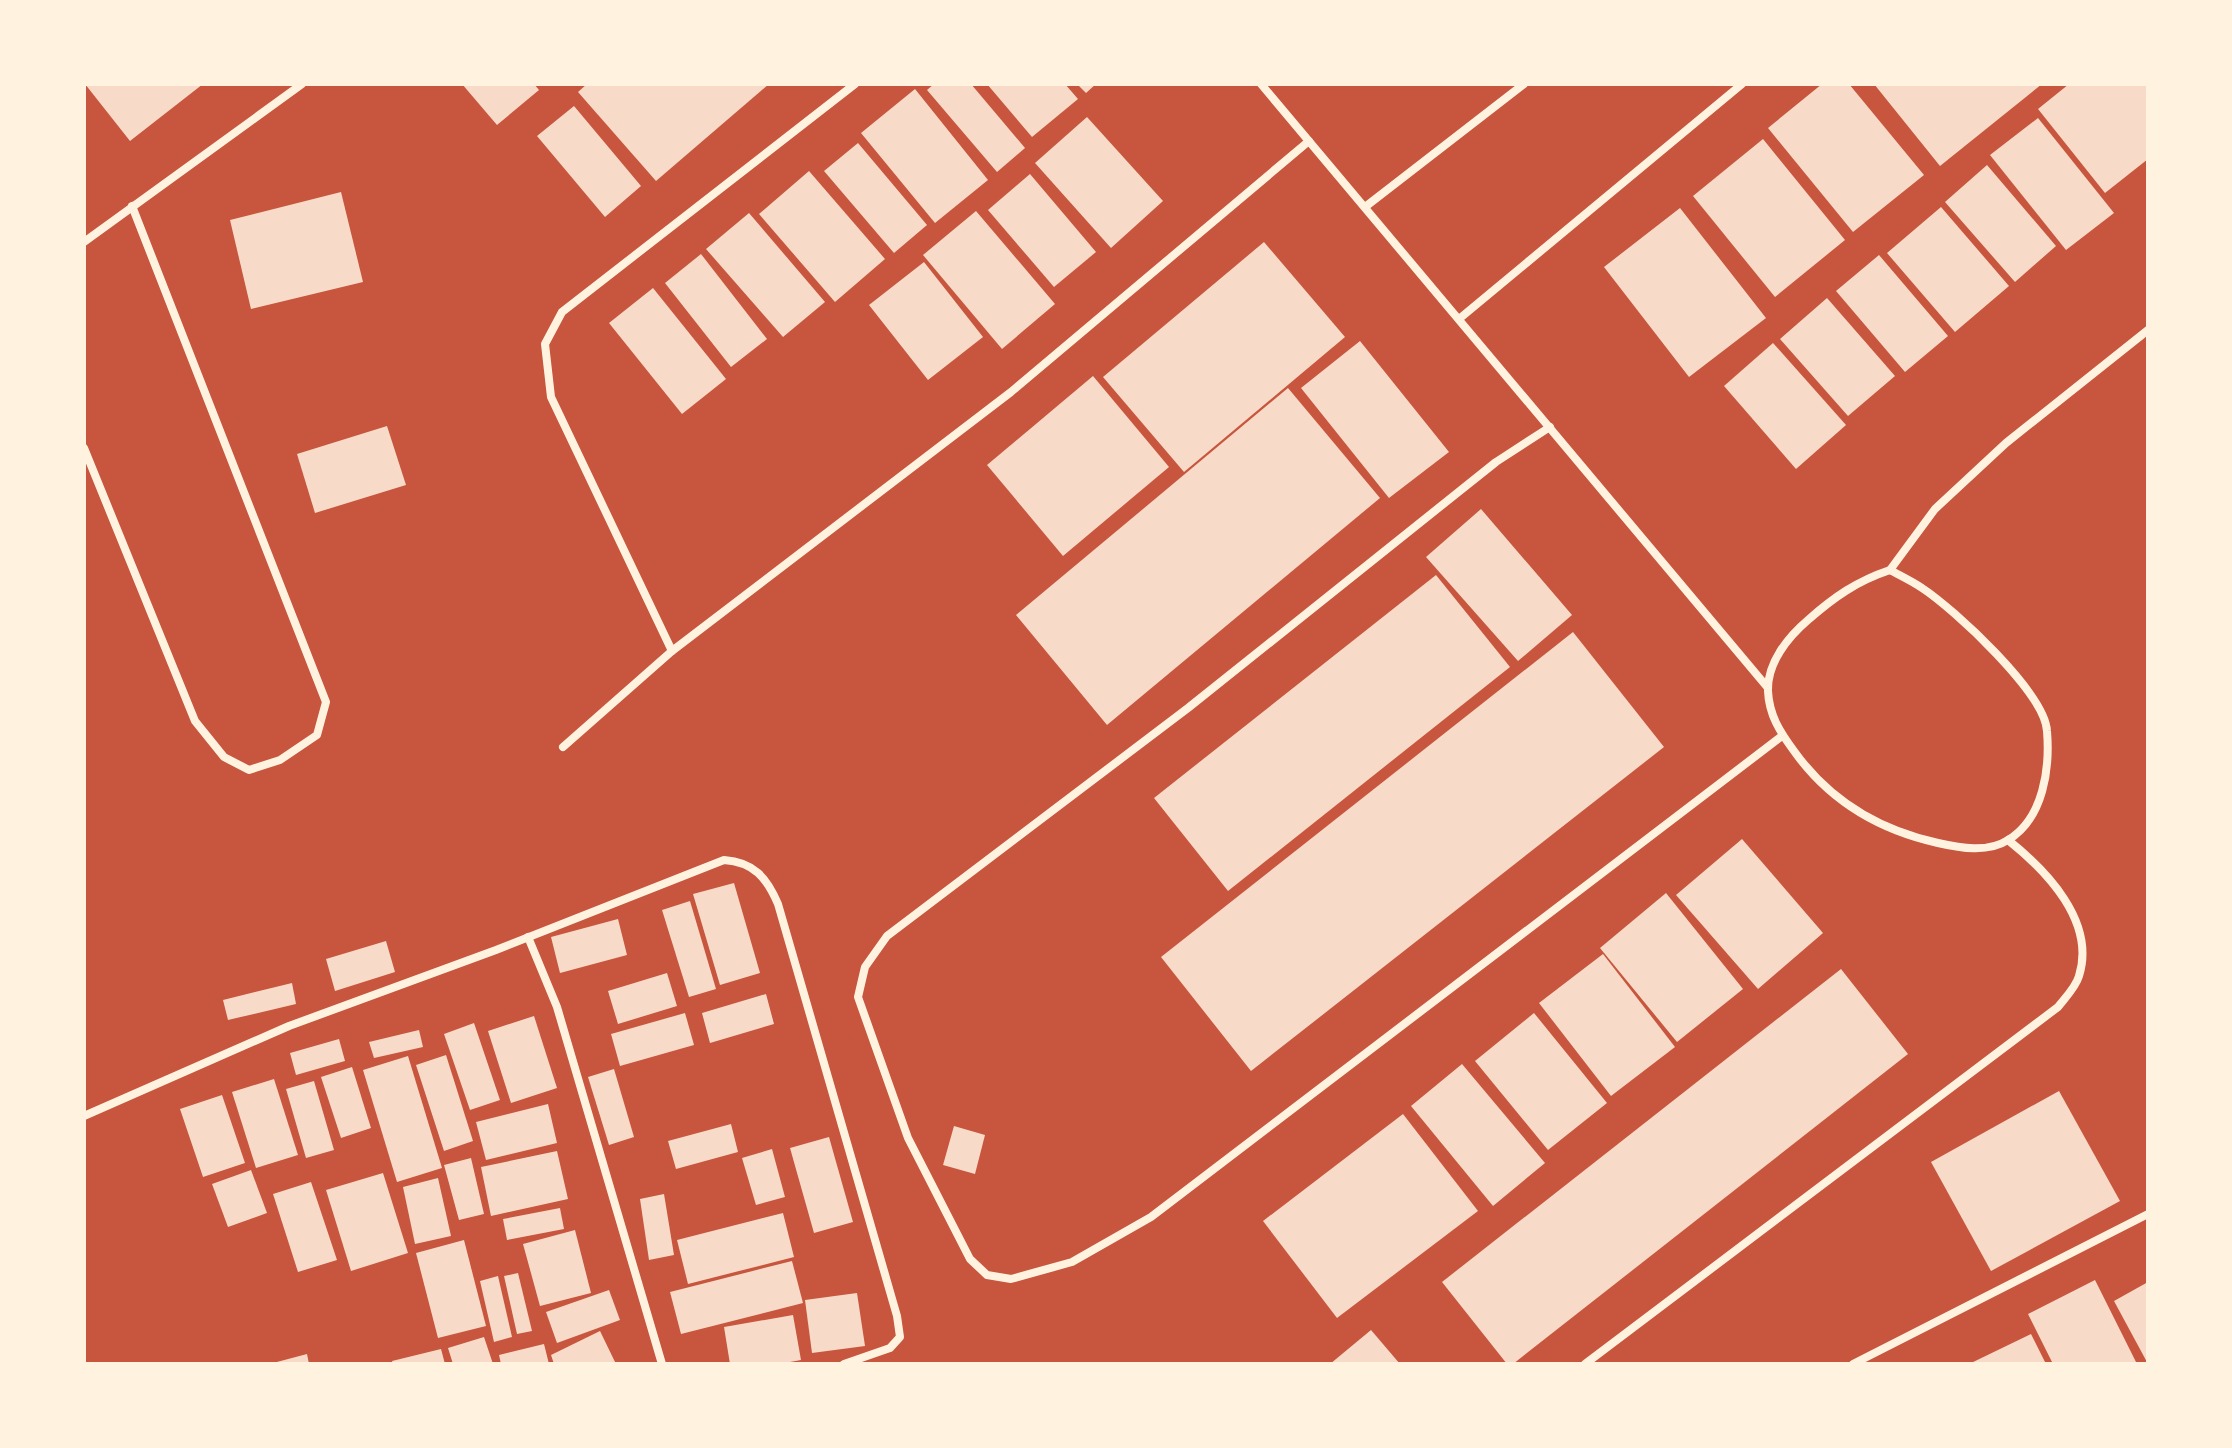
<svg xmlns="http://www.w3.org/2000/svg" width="2232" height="1448" font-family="'IBM Plex Serif',serif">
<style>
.building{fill:#f7dbc8}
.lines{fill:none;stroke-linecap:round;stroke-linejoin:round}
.minor{stroke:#fff3e0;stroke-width:8}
</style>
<rect width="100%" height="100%" fill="#c8553d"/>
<!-- building -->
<g class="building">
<path d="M85 84H203L130 141Z"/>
<path d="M462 84H534L539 90 497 125Z"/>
<path d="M587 84H769L656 181 578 92Z"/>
<path d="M934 84H971L1025 148 997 172 927 90Z"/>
<path d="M987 84H1065L1078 99 1032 137Z"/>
<path d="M1077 84H1096L1086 93Z"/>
<path d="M1822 84H1849L1924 175 1853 232 1768 128Z"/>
<path d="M1874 84H2042L1940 166Z"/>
<path d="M2069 84H2148V159L2105 193 2038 109Z"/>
<path d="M915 89 988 180 935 223 861 133Z"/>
<path d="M574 106 641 186 605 217 537 136Z"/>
<path d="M1087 117 1163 201 1111 248 1035 163Z"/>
<path d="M2038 118 2114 213 2066 250 1990 155Z"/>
<path d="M1763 139 1845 240 1775 297 1693 196Z"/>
<path d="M858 143 927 225 894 253 824 171Z"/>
<path d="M1987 165 2056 246 2015 282 1945 202Z"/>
<path d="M809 171 885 259 835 302 759 214Z"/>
<path d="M1030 174 1096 252 1054 287 988 210Z"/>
<path d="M341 192 363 282 251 309 230 220Z"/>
<path d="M1941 207 2009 286 1955 332 1887 253Z"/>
<path d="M1680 208 1766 318 1689 377 1604 267Z"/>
<path d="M976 211 1055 304 1002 349 923 255Z"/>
<path d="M749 213 825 302 783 337 706 249Z"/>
<path d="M1264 242 1345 337 1184 472 1103 377Z"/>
<path d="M701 254 767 339 731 367 665 283Z"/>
<path d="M1879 255 1948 336 1905 372 1836 291Z"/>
<path d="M924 262 983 337 928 380 869 305Z"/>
<path d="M653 288 726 379 682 414 609 323Z"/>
<path d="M1827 298 1895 376 1848 416 1780 339Z"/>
<path d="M1360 341 1449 452 1389 498 1301 388Z"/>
<path d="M1773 343 1846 425 1796 469 1724 386Z"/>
<path d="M1093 376 1169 467 1063 556 987 465Z"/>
<path d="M1288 388 1380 498 1107 725 1016 615Z"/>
<path d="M387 426 406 485 315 513 297 454Z"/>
<path d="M1481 509 1572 615 1518 661 1426 557Z"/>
<path d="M1436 575 1510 667 1228 891 1154 798Z"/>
<path d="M1573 632 1664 747 1251 1071 1161 957Z"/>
<path d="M1742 839 1823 933 1758 989 1676 895Z"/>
<path d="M734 883 760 973 720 985 693 894Z"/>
<path d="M1666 893 1743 989 1677 1042 1600 948Z"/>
<path d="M690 901 716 989 689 997 662 910Z"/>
<path d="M618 919 627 955 560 973 551 937Z"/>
<path d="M386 941 395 972 335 991 326 959Z"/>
<path d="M1603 954 1675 1047 1611 1096 1539 1003Z"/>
<path d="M1841 969 1908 1054 1513 1364H1507L1442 1282Z"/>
<path d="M667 973 677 1006 618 1024 608 991Z"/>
<path d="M292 983 296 1004 228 1020 223 1000Z"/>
<path d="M766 994 774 1024 710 1043 702 1013Z"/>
<path d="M685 1013 694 1045 620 1066 611 1034Z"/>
<path d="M1534 1013 1607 1103 1548 1150 1475 1061Z"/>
<path d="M534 1016 557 1088 511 1103 488 1031Z"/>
<path d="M474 1023 500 1100 470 1110 444 1034Z"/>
<path d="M419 1030 423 1047 374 1058 369 1042Z"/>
<path d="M339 1039 345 1061 296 1075 290 1053Z"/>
<path d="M446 1055 473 1141 444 1151 416 1065Z"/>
<path d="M408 1056 442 1168 397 1182 363 1070Z"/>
<path d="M1462 1064 1545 1163 1493 1206 1411 1106Z"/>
<path d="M352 1067 371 1128 341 1138 321 1077Z"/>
<path d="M614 1069 634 1137 609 1145 588 1077Z"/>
<path d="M274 1079 298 1155 256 1168 232 1092Z"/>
<path d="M314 1081 334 1150 306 1158 286 1089Z"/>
<path d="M2059 1091 2120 1201 1991 1271 1931 1162Z"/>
<path d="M222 1095 245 1163 203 1177 180 1109Z"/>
<path d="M548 1104 557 1143 486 1160 476 1122Z"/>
<path d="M1403 1114 1478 1211 1337 1318 1263 1221Z"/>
<path d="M731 1124 738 1152 676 1169 668 1141Z"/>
<path d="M954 1126 985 1135 975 1174 943 1165Z"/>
<path d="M829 1137 853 1222 814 1233 790 1148Z"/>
<path d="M772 1149 785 1197 756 1205 742 1158Z"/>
<path d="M557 1151 568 1199 491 1216 481 1167Z"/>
<path d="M471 1158 484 1214 459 1220 444 1165Z"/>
<path d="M251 1170 267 1213 228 1227 212 1184Z"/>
<path d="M383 1173 408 1253 351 1271 326 1190Z"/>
<path d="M438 1178 451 1236 415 1244 403 1187Z"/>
<path d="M311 1182 337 1260 298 1272 273 1194Z"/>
<path d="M664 1194 674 1255 649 1260 640 1199Z"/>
<path d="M560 1208 564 1229 507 1240 503 1219Z"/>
<path d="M783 1213 794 1257 688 1284 677 1240Z"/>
<path d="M575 1230 591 1293 540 1306 523 1244Z"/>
<path d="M464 1240 486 1326 438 1338 416 1253Z"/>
<path d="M792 1261 803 1303 681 1334 670 1292Z"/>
<path d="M518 1273 532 1331 517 1334 504 1276Z"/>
<path d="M498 1276 512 1337 494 1342 480 1281Z"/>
<path d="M2095 1280 2137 1364H2053L2028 1314Z"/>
<path d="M2148 1282V1364L2114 1301Z"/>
<path d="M609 1290 620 1320 557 1343 546 1312Z"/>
<path d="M857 1293 865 1346 812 1353 805 1300Z"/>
<path d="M793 1315 801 1360 779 1364H730L724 1327Z"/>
<path d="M1371 1330 1400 1364H1330Z"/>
<path d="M600 1331 616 1364H554L551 1355Z"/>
<path d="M2031 1334 2046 1364H1969Z"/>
<path d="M484 1337 493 1364H453L448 1348Z"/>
<path d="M544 1344 549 1364H501L499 1355Z"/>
<path d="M441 1349 445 1364H393L392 1361Z"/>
<path d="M307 1354 309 1364H273V1363Z"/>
</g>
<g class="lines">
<!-- minor -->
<g class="minor">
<path d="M855 84 562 312 545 344 551 397 672 651 1011 392 1309 141"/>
<path d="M1261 84 1768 688"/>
<path d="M1365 207 1524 84"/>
<path d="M84 242 302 84"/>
<path d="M1459 319 1742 84"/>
<path d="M1550 427 1496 462 1188 708 887 936 865 967 858 997 908 1138 970 1259 987 1275 1011 1279 1072 1262 1151 1217 1782 736"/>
<path d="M84 448 195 721 224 757 249 770 280 760 317 735 326 702 132 206"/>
<path d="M1890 570C1901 576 1912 581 1922 588 1954 609 2045 693 2047 731 2050 768 2044 818 2008 840 1988 853 1960 848 1938 843 1879 830 1829 800 1794 751 1780 732 1769 715 1768 691 1767 663 1788 637 1808 620 1834 597 1857 581 1890 570Z"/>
<path d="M1890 570 1935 509 2006 443 2148 330"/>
<path d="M563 747 672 651"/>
<path d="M528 937 557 1007 662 1364"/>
<path d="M84 1116 289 1026 496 950 724 860C754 862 767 878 778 904L897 1316 900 1337 890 1348 844 1364"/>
<path d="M1585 1364 2058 1007C2065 998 2076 987 2079 976 2096 922 2047 871 2008 840"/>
<path d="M1853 1364 2148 1214"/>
</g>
</g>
<!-- border -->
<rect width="2232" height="1448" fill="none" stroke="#fff3e0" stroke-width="172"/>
</svg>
